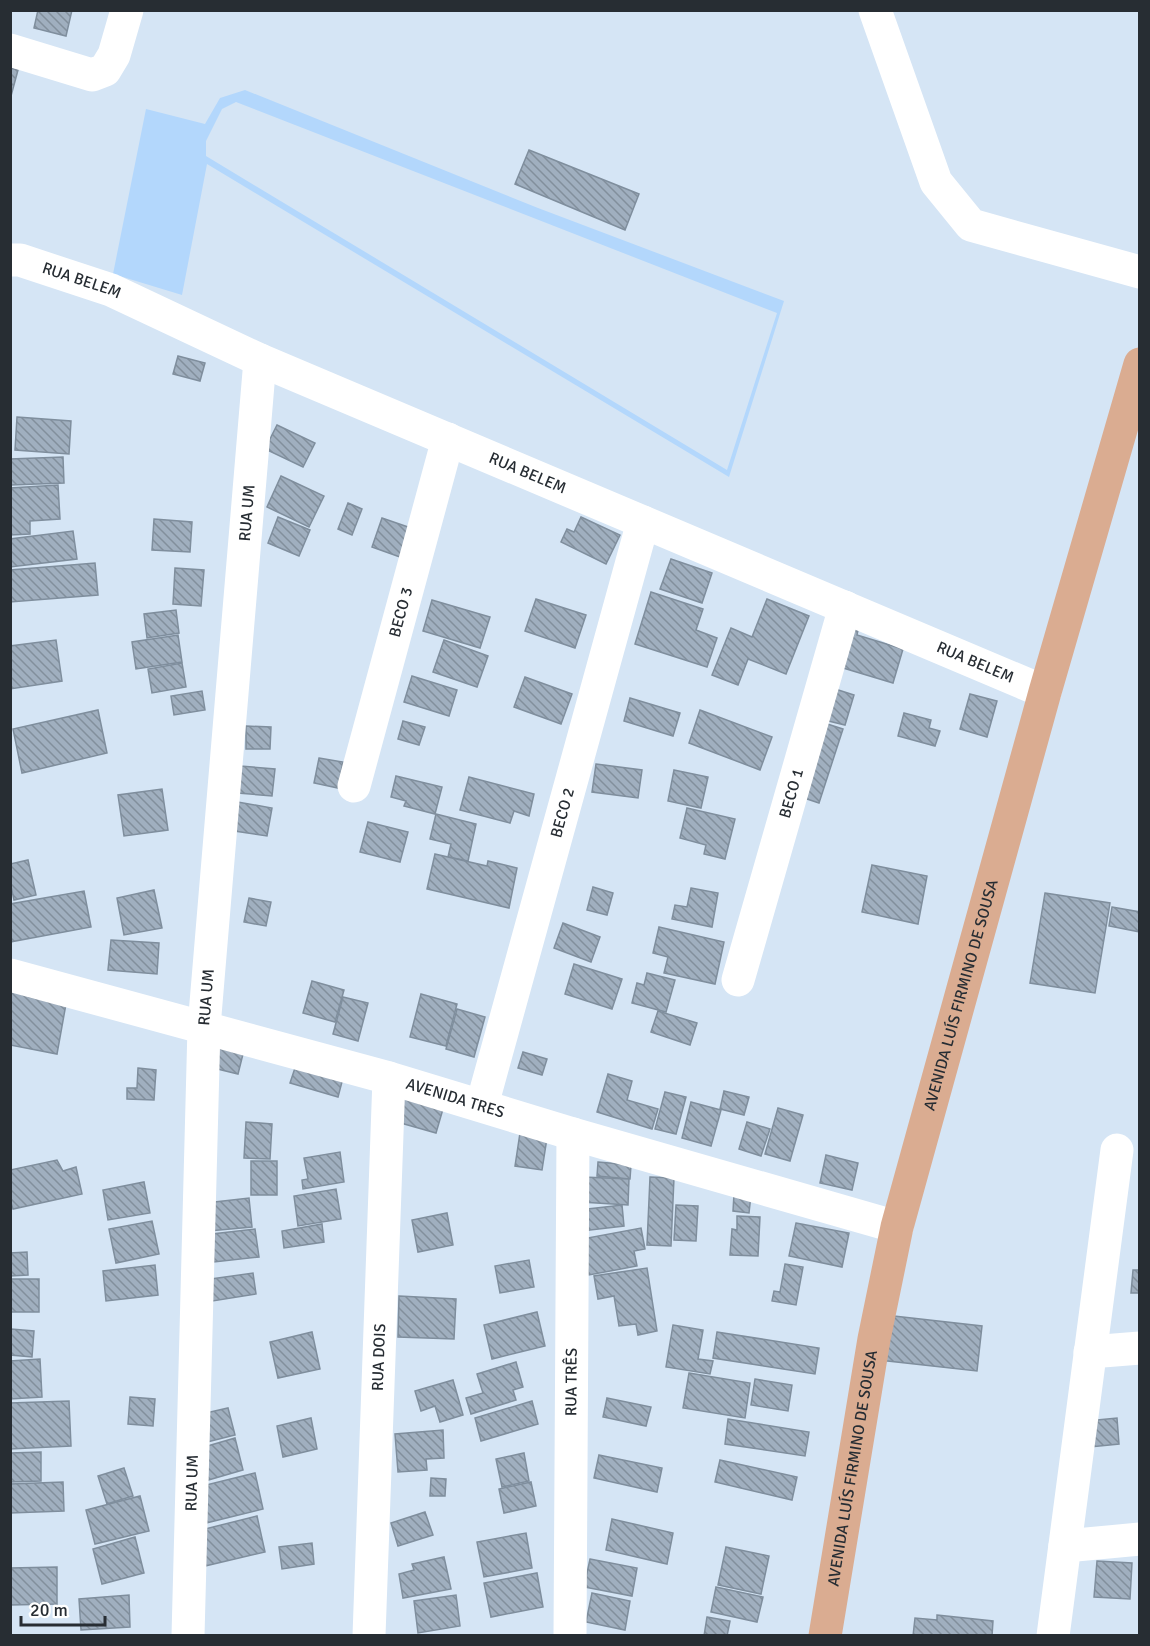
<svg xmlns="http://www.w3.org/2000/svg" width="1150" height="1646" font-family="Signika,sans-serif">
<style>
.park{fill:#b3d7fc;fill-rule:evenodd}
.building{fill:url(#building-back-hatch);stroke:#7f8e9d;stroke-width:1.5}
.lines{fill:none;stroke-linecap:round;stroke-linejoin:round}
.minor{stroke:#fff;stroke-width:33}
.major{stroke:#daac91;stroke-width:33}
.labels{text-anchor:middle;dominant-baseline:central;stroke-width:6;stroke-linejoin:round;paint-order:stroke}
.street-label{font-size:16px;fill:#272d33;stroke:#fff}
</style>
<defs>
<pattern id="building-back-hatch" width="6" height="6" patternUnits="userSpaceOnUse" patternTransform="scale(1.5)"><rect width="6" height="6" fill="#a0afbf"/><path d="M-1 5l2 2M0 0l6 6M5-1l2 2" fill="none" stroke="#828f9c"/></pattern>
</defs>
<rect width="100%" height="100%" fill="#d5e5f5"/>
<!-- park -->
<path class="park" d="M245 90 538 208 784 301 729 477 207 164 182 295 113 274 146 109 205 124 220 98ZM236 102 777 313 727 470 206 156V141L222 109Z"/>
<!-- building -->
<g class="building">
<path d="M38 10H72L66 36 34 28Z"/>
<path d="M10 68 18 70 11 96H10Z"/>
<path d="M529 150 639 194 625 230 515 184Z"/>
<path d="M178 356 205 363 200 381 173 374Z"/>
<path d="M17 417 71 421 69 454 15 450Z"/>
<path d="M277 425 315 443 303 467 265 449Z"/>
<path d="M63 457 64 483 11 485 10 459Z"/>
<path d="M281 476 324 496 309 527 267 507Z"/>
<path d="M58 485 60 519 30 521V534L10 535V488Z"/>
<path d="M348 503 362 509 352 535 338 529Z"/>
<path d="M278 517 310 530 299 556 268 543Z"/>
<path d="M581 517 620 535 606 564 561 542 567 529 574 532Z"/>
<path d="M382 518 411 528 400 557 372 547Z"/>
<path d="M154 519 192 522 190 552 152 550Z"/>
<path d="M73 531 77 559 10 567V539Z"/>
<path d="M671 559 712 573 702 603 660 589Z"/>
<path d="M95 563 98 595 10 602V570Z"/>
<path d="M175 568 204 570 201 606 173 604Z"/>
<path d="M651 592 703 609 696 630 717 638 707 667 635 644Z"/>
<path d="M536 599 586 615 575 648 525 631Z"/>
<path d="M767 599 809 616 786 674 748 659 738 685 712 675 731 628 752 637Z"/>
<path d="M432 600 490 617 480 648 423 631Z"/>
<path d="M176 610 179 633 147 638 144 614Z"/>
<path d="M844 626 858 630 857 635 903 649 893 683 833 665Z"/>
<path d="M178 635 182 662 136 669 132 642Z"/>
<path d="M56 640 62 681 10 689V646Z"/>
<path d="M444 640 488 656 477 687 433 672Z"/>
<path d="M182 663 186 687 152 693 148 669Z"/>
<path d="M412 676 457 690 449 716 404 702Z"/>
<path d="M525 677 572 694 561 724 514 707Z"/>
<path d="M829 687 854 695 845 725 820 719Z"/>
<path d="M202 691 205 710 174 715 171 696Z"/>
<path d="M970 694 997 701 987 737 960 729Z"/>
<path d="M630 698 680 713 673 736 624 721Z"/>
<path d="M98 710 107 753 22 773 13 729Z"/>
<path d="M700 710 772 737 760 770 689 743Z"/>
<path d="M904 713 931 720 929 728 940 731 935 746 898 736Z"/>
<path d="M403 721 425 727 419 745 398 739Z"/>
<path d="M818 721 843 729 819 803 795 795Z"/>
<path d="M246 726 271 727 270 749H246Z"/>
<path d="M319 758 343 762 338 788 314 783Z"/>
<path d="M596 764 642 770 638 798 592 792Z"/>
<path d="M240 766 275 769 272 796 238 793Z"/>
<path d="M674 770 708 777 701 808 668 801Z"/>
<path d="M396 776 442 787 435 814 404 806 406 801 391 797Z"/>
<path d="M469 777 534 794 529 816 514 811 510 823 460 810Z"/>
<path d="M162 789 168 830 124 836 118 795Z"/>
<path d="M232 801 272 808 267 836 228 830Z"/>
<path d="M687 808 735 819 725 859 704 854 706 845 680 838Z"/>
<path d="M436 814 476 824 468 861 448 857 451 844 430 839Z"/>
<path d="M368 822 408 832 400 862 360 852Z"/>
<path d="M435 854 487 866 488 861 517 868 509 908 427 889Z"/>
<path d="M28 860 36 895 14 900 10 882V864Z"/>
<path d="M872 865 927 876 918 924 862 912Z"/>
<path d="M593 887 613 893 607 915 587 910Z"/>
<path d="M691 888 718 893 712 927 672 919 675 905 687 907Z"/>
<path d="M154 890 162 928 124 935 117 898Z"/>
<path d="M84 891 91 927 10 942V904Z"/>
<path d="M1045 893 1110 903 1095 993 1030 983Z"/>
<path d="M249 898 271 902 266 926 244 922Z"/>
<path d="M1112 907 1140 912V932L1109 926Z"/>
<path d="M563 923 600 937 591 962 554 948Z"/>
<path d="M659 927 724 942 715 984 664 973 668 957 653 953Z"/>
<path d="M111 940 159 943 157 974 108 970Z"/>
<path d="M574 964 622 979 612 1009 565 994Z"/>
<path d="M647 973 675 980 666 1012 632 1003 637 983 644 985Z"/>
<path d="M312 981 344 990 335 1022 303 1013Z"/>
<path d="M10 984 30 988 29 997 66 1004 57 1054 10 1045Z"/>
<path d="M421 994 457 1004 446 1046 410 1037Z"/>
<path d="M343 997 368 1003 358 1041 333 1034Z"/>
<path d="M457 1009 485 1017 474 1057 446 1049Z"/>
<path d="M658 1011 697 1023 690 1045 651 1032Z"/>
<path d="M214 1047 243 1054 238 1074 209 1067Z"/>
<path d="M523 1052 547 1059 542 1075 518 1068Z"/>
<path d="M296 1065 343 1078 338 1097 290 1083Z"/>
<path d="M138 1068 156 1070 154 1100 127 1099V1088H137Z"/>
<path d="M608 1074 632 1081 627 1100 658 1109 652 1129 597 1112Z"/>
<path d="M724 1091 749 1097 744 1115 720 1109Z"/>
<path d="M665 1092 686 1097 676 1134 655 1129Z"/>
<path d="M404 1098 443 1109 436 1133 397 1122Z"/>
<path d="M691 1102 721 1110 711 1146 682 1138Z"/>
<path d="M778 1108 803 1115 790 1161 765 1154Z"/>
<path d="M246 1122 272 1124 270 1159 244 1158Z"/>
<path d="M747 1122 770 1129 761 1156 739 1149Z"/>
<path d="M520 1133 547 1138 542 1170 515 1166Z"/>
<path d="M340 1152 344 1182 303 1189 302 1180 308 1179 304 1158Z"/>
<path d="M826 1155 858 1163 852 1190 820 1183Z"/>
<path d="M57 1160 63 1171 76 1167 82 1194 13 1209 10 1200V1170Z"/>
<rect x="251" y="1161" width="26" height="34"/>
<path d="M598 1162 631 1165 630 1179 597 1176Z"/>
<path d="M583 1177 629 1179 628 1205 581 1202Z"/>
<path d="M650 1177 674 1178 671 1246 647 1245Z"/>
<path d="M144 1182 150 1213 108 1220 103 1190Z"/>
<path d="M336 1189 341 1219 298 1226 294 1196Z"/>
<path d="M734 1194 751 1195 749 1213 733 1211Z"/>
<path d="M249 1198 252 1227 209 1231 206 1203Z"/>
<path d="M622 1205 624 1226 582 1231 579 1210Z"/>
<path d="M676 1205 698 1206 696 1241 674 1240Z"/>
<path d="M447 1213 453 1245 418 1252 412 1220Z"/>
<path d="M737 1216 760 1217 758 1256 730 1255 732 1229 737 1230Z"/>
<path d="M152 1221 159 1254 116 1263 109 1229Z"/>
<path d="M796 1223 849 1233 842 1267 789 1256Z"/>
<path d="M322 1224 324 1242 284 1248 282 1231Z"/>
<path d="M641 1228 645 1249 634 1251 637 1266 589 1275 582 1239Z"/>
<path d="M255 1229 259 1257 214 1262 212 1234Z"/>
<path d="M27 1252 28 1275 10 1276V1253Z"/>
<path d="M529 1260 534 1287 500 1293 495 1266Z"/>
<path d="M785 1264 803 1267 796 1305 772 1301 774 1291 780 1292Z"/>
<path d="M155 1265 158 1295 106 1301 103 1271Z"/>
<path d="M647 1268 657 1331 638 1335 636 1324 619 1326 614 1296 598 1299 594 1276Z"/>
<path d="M1133 1270H1140V1293H1131Z"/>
<path d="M253 1273 256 1294 200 1303 197 1281Z"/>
<rect x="10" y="1279" width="29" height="33"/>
<path d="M399 1296 456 1299 454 1339 398 1337Z"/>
<path d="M537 1312 545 1346 492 1359 484 1325Z"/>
<path d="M885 1315 982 1326 977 1371 879 1360Z"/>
<path d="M673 1325 703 1330 698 1359 713 1361 710 1374 666 1367Z"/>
<path d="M11 1329 34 1331 32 1357 10 1355Z"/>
<path d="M312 1332 320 1369 278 1378 270 1342Z"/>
<path d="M717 1332 819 1348 815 1374 713 1358Z"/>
<path d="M40 1359 42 1397 10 1399V1361Z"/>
<path d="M516 1362 523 1387 513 1390 516 1400 471 1414 466 1398 483 1393 477 1374Z"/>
<path d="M689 1373 750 1383 745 1418 683 1408Z"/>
<path d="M755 1379 792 1385 788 1411 751 1405Z"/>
<path d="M453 1380 463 1415 440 1422 435 1406 421 1411 415 1391Z"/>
<path d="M130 1397 155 1399 153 1426 128 1424Z"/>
<path d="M607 1398 651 1407 646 1426 603 1417Z"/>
<path d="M69 1401 71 1446 10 1449V1403Z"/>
<path d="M532 1401 538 1424 481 1441 475 1418Z"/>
<path d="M228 1408 235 1435 203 1443 197 1415Z"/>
<path d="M311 1418 317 1449 283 1457 277 1426Z"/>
<path d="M1117 1418 1119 1444 1090 1447 1087 1421Z"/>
<path d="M728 1419 809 1432 805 1456 725 1444Z"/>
<path d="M443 1430 444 1458 426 1459 427 1470 398 1472 395 1434Z"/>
<path d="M235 1438 243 1470 205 1481 197 1449Z"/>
<path d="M41 1452V1481L10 1482V1453Z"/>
<path d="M524 1453 529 1481 502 1487 496 1459Z"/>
<path d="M599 1455 662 1468 657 1492 594 1478Z"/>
<path d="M720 1460 797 1477 792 1500 715 1482Z"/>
<path d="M124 1468 133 1496 107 1504 98 1476Z"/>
<path d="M255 1473 263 1509 206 1523 198 1487Z"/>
<path d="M431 1478 446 1479 445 1496H430Z"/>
<path d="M63 1482 64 1511 10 1513V1484Z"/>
<path d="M531 1482 536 1506 504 1513 499 1489Z"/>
<path d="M140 1496 149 1531 95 1544 86 1510Z"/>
<path d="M425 1512 433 1535 398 1546 391 1523Z"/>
<path d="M257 1516 265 1552 205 1566 197 1531Z"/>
<path d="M612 1519 673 1533 667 1564 606 1550Z"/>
<path d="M526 1533 532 1568 484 1577 477 1542Z"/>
<path d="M135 1537 144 1573 102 1584 93 1549Z"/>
<path d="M312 1543 314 1564 282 1569 279 1547Z"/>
<path d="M726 1547 769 1556 761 1594 718 1585Z"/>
<path d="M444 1557 451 1589 403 1598 399 1574 414 1570 412 1564Z"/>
<path d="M590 1559 637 1568 632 1596 584 1587Z"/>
<path d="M1097 1561 1132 1563 1130 1599 1094 1597Z"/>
<path d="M57 1567V1604L10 1605V1568Z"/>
<path d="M537 1573 543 1607 491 1617 484 1583Z"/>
<path d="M716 1587 763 1597 757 1622 711 1612Z"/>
<path d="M592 1593 630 1601 625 1630 586 1622Z"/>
<path d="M129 1595 130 1627 81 1630 79 1599Z"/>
<path d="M456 1595 460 1626 418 1633 414 1601Z"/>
<path d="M937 1615 993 1621 992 1636H913L915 1618 937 1620Z"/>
<path d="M707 1617 730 1621 727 1636H704Z"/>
</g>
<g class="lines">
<!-- minor -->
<g class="minor">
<path d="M875 10 936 182 971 225 1140 272"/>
<path d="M10 50 92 75 105 70 114 55 127 10"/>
<path id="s1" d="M10 260H20L111 290 260 360 1045 692"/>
<path id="s2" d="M354 786 448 439"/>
<path id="s3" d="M10 975 389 1078 573 1134 897 1227"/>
<path id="s4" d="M738 980 845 607"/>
<path id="s5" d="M482 1105 643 522"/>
<path d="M1090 1352 1140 1348"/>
<path d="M1065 1546 1140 1539"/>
<path id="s6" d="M188 1636 204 1027 260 360"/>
<path id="s7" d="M369 1636 389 1078"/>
<path id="s8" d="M570 1636 573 1134"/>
<path d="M1053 1636 1117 1150"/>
</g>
<!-- major -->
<path class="major" id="s9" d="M825 1636 874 1339 897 1227 1045 692 1140 364"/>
</g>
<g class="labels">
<!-- street labels -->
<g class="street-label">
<text stroke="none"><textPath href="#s1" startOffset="75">RUA BELEM</textPath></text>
<text stroke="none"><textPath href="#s1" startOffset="561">RUA BELEM</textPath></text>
<text stroke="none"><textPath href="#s6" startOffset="1125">RUA UM</textPath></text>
<text stroke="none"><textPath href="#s2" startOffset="180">BECO 3</textPath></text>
<text stroke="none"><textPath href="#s1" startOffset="1047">RUA BELEM</textPath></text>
<text stroke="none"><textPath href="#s4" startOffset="194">BECO 1</textPath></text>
<text stroke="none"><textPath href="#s5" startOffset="303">BECO 2</textPath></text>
<text stroke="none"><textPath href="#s9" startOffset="656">AVENIDA LUÍS FIRMINO DE SOUSA</textPath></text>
<text stroke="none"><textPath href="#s6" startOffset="639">RUA UM</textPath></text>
<text stroke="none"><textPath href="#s3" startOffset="462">AVENIDA TRES</textPath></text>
<text stroke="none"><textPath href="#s7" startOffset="279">RUA DOIS</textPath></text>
<text stroke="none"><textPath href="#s8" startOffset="254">RUA TRÊS</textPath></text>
<text stroke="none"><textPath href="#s9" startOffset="170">AVENIDA LUÍS FIRMINO DE SOUSA</textPath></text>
<text stroke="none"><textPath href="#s6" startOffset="153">RUA UM</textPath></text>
</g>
</g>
<!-- border -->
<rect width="1150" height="1646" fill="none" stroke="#272d33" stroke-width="24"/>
<!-- scale -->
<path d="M21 1616v9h84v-9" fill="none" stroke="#272d33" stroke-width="3"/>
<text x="30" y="1616" font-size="18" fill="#272d33" stroke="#ffffff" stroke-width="4.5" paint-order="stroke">20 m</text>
</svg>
